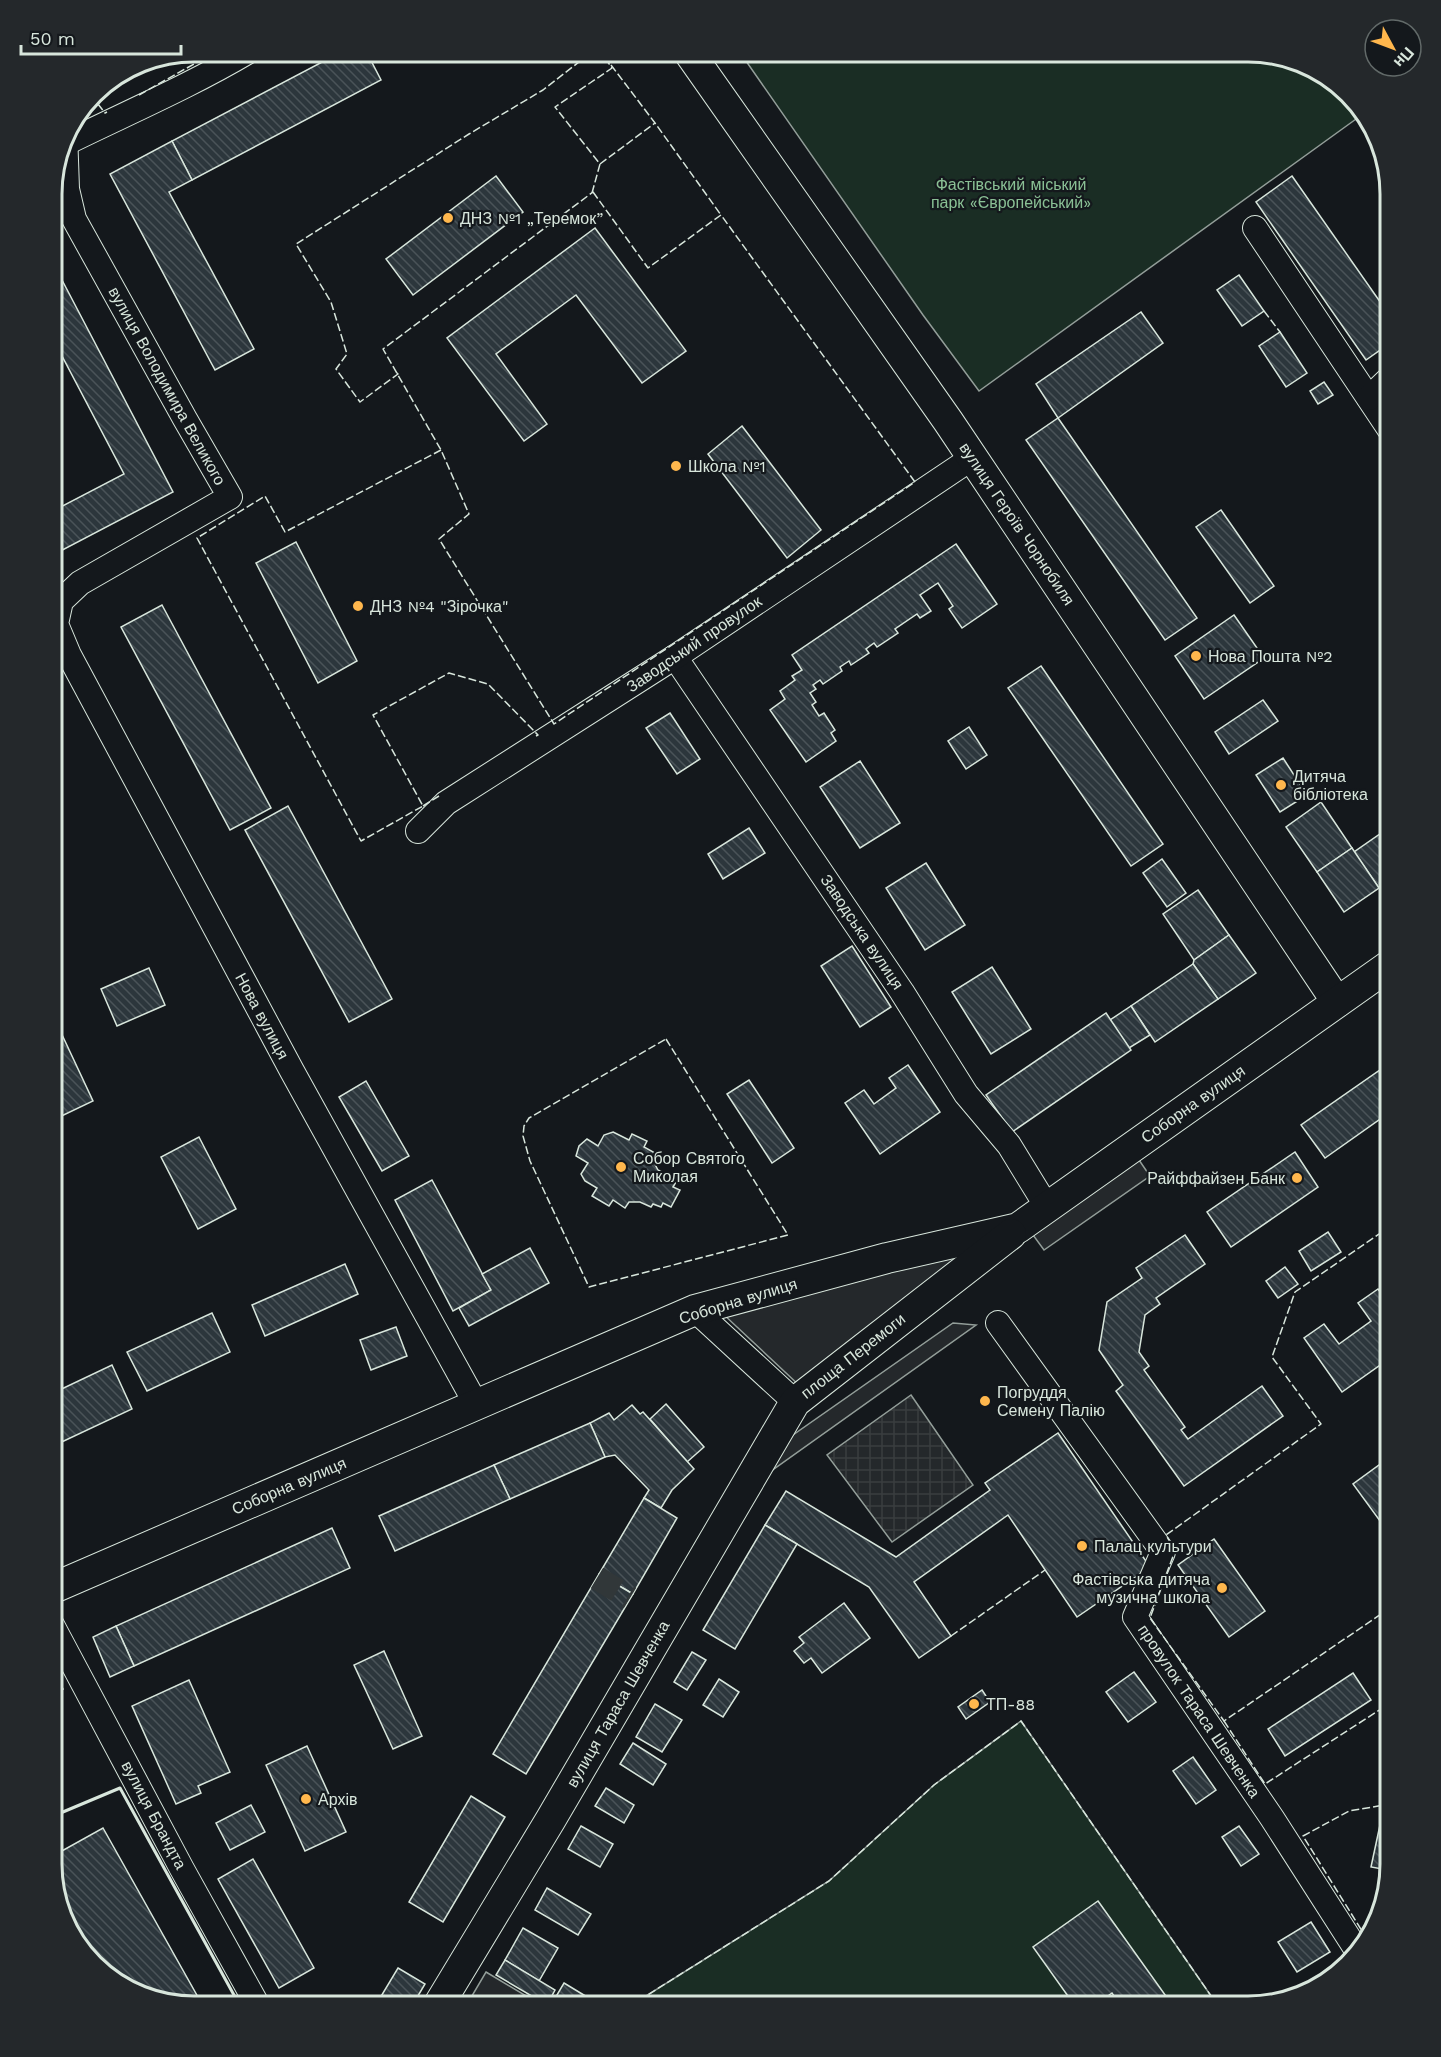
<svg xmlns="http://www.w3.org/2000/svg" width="1441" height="2057" font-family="'Work Sans',sans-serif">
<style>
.green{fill:#1a2d24;stroke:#939e99;stroke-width:1.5}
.parking{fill:#24282b;stroke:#939e99;stroke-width:1.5}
.plaza{fill:url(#plaza-grid);stroke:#939e99;stroke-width:1.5}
.building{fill:url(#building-back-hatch);stroke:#d8e6dc;stroke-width:1.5}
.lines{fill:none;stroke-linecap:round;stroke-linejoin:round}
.minor-tunnel{stroke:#313739;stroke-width:24;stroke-dasharray:24 12;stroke-linecap:butt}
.minor-casing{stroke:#d8e6dc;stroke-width:26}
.major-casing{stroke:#d8e6dc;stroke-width:32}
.minor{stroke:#14181c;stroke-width:24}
.major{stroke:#14181c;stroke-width:30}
.fence{stroke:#d8e6dc;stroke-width:1.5;stroke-dasharray:8 3;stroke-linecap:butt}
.wall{stroke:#d8e6dc;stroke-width:3}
.poi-dot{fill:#ffb74d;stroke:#14181c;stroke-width:2}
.labels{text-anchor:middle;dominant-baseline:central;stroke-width:4.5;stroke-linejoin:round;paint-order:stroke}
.park-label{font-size:16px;fill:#8ac095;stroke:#14181c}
.poi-label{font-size:16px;fill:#d8e6dc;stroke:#14181c;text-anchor:start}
.street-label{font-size:16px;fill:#d8e6dc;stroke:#14181c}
.rim{fill:none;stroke:#d8e6dc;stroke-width:3}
</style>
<defs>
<pattern id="plaza-grid" width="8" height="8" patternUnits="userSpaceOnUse" patternTransform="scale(1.5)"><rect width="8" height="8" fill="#24282b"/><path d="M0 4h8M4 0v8" fill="none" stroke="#393d3f"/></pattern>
<pattern id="building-back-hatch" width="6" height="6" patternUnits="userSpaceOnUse" patternTransform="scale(1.5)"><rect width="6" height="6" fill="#2c363c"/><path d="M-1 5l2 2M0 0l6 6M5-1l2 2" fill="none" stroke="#4a5358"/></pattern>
</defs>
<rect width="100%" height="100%" fill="#14181c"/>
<!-- green -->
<g class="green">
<path d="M739 51H1257L1319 70 1363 114 979 391 923 315Z"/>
<path d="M1021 1721 1218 2006H630L829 1881 934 1785Z"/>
</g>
<!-- parking -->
<g class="parking">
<path d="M1139 1160 1150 1176 1044 1250 1033 1235Z"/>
<path d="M981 1245 801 1387 722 1313Z"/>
<path d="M953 1323 976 1325 771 1471 783 1442Z"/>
<path d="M486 1972 543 2006H466Z"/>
</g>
<!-- plaza -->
<path class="plaza" d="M911 1395 973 1485 892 1542 827 1455Z"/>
<!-- building -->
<g class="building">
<path d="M343 51H366L381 80 192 180 172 141Z"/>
<path d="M1371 122 1378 151 1362 128Z"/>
<path d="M172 141 192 180 169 192 254 349 215 370 110 174Z"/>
<path d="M496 176 523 212 413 295 386 259Z"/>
<path d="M1292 176 1390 316V343L1366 360 1256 202Z"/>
<path d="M595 228 686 351 642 383 576 295 496 354 547 424 524 441 447 338Z"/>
<path d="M51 259 173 492 51 556V512L124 474 51 335Z"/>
<path d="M1239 275 1264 311 1242 326 1217 290Z"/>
<path d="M1141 312 1163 343 1058 418 1036 384Z"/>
<path d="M1280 332 1307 373 1286 387 1259 346Z"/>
<path d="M1324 382 1333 395 1318 404 1310 391Z"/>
<path d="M1058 418 1197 618 1165 640 1026 440Z"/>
<path d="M742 426 821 530 787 558 708 454Z"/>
<path d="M1221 510 1274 586 1250 603 1196 527Z"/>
<path d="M296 542 357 661 318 683 256 563Z"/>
<path d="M956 544 997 604 962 628 949 609 953 606 938 583 920 595 931 611 920 618 917 614 895 629 898 633 877 647 874 643 866 649 869 653 851 665 849 661 840 667 842 671 823 684 820 680 813 685 816 689 810 693 816 702 812 705 819 716 824 713 835 730 831 733 836 741 806 762 770 710 785 699 780 691 795 680 792 676 802 670 792 655Z"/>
<path d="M162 605 271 808 230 830 121 627Z"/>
<path d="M1234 615 1264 658 1204 699 1175 656Z"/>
<path d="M1041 666 1163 844 1131 866 1008 688Z"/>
<path d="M1263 700 1278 721 1229 754 1215 732Z"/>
<path d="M670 713 700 759 677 774 646 728Z"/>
<path d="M969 727 987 755 966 769 948 741Z"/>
<path d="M1283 758 1307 795 1280 812 1256 775Z"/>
<path d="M860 761 900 823 860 848 820 787Z"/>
<path d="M1321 802 1352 848 1317 872 1286 827Z"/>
<path d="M288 806 392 999 349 1022 245 830Z"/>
<path d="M1390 827V880L1379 888 1354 852Z"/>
<path d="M749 828 765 853 723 879 708 854Z"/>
<path d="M1352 848 1379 888 1344 912 1317 872Z"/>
<path d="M1162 859 1186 893 1167 907 1143 873Z"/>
<path d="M926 863 965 925 925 950 886 888Z"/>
<path d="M1198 890 1229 935 1194 960 1163 914Z"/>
<path d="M1229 935 1256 973 1218 999 1193 964 1194 960Z"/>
<path d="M852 946 891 1007 860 1027 821 966Z"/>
<path d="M1193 964 1218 999 1155 1042 1131 1006Z"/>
<path d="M992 967 1031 1029 991 1054 952 992Z"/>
<path d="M149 968 165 1005 117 1026 101 989Z"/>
<path d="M1131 1006 1150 1035 1129 1048 1110 1020Z"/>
<path d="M1106 1013 1131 1050 1012 1132 986 1095Z"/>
<path d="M57 1024 93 1101 51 1121V1026Z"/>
<path d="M1390 1063V1112L1325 1158 1301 1125Z"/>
<path d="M908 1065 940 1112 880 1154 845 1103 864 1090 874 1104 896 1088 889 1078Z"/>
<path d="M749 1080 794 1148 772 1163 727 1094Z"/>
<path d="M366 1081 409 1156 382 1171 339 1097Z"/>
<path d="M613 1132 629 1140 632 1134 647 1141 644 1147 655 1153 652 1159 658 1170 671 1177 670 1180 676 1182 673 1187 680 1190 671 1207 663 1203 661 1207 653 1204 651 1207 640 1202H629L625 1208 613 1200 609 1206 592 1196 597 1188 585 1181 581 1174 588 1163 576 1156 579 1146 587 1139 598 1146 604 1135Z"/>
<path d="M199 1137 236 1209 198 1229 161 1157Z"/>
<path d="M1295 1152 1318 1187 1231 1247 1207 1212Z"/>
<path d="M432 1180 491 1290 453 1311 395 1200Z"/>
<path d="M1328 1232 1341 1252 1311 1271 1299 1251Z"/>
<path d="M1185 1235 1205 1264 1156 1298 1160 1304 1145 1315 1139 1352 1149 1366 1144 1370 1185 1427 1181 1430 1188 1439 1262 1386 1283 1416 1184 1486 1116 1391 1123 1385 1099 1350 1107 1302 1142 1278 1136 1268Z"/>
<path d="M530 1248 549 1283 469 1326 459 1308 491 1290 482 1274Z"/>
<path d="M345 1264 358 1294 265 1336 252 1305Z"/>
<path d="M1285 1267 1298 1284 1278 1298 1266 1281Z"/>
<path d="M1378 1289 1390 1306V1358L1342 1392 1304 1338 1324 1324 1339 1344 1371 1321 1358 1303Z"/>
<path d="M212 1313 230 1352 147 1391 127 1352Z"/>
<path d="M396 1327 407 1356 371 1370 360 1340Z"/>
<path d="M112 1365 132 1409 51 1447V1394Z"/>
<path d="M666 1404 704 1447 687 1462 650 1419Z"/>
<path d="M632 1405 640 1414 643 1412 694 1469 672 1490 661 1508 644 1498 649 1490 615 1455 605 1457 590 1423 609 1413 614 1420Z"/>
<path d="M590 1423 605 1457 510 1499 494 1465Z"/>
<path d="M1058 1433 1150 1567 1077 1617 1008 1515 914 1582 951 1636 919 1658 869 1587 765 1525 786 1491 896 1557 990 1490 985 1483Z"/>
<path d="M1390 1457V1513L1380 1521 1353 1484Z"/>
<path d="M494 1465 510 1499 395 1551 379 1516Z"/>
<path d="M644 1498 677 1518 633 1594 599 1574Z"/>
<path d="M765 1525 797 1544 735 1649 703 1630Z"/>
<path d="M332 1528 350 1568 134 1666 116 1626Z"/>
<path d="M1214 1539 1265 1611 1229 1637 1178 1565Z"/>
<path d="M599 1574 633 1594 526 1774 493 1754Z"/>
<path d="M844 1603 870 1638 822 1673 811 1658 804 1663 794 1651 804 1643 799 1637Z"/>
<path d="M116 1626 134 1666 110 1677 93 1637Z"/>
<path d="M384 1651 422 1736 393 1749 354 1665Z"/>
<path d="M692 1652 706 1660 687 1690 674 1682Z"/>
<path d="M51 1661 63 1689 51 1694Z"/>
<path d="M1134 1672 1156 1702 1128 1722 1106 1692Z"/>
<path d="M1353 1673 1371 1700 1285 1756 1268 1729Z"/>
<path d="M719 1679 739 1692 723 1717 703 1705Z"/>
<path d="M189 1680 230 1772 198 1786 201 1793 176 1804 132 1706Z"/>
<path d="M982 1690 990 1702 966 1719 958 1707Z"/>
<path d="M655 1704 682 1720 662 1752 636 1737Z"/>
<path d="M633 1743 666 1764 653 1785 620 1764Z"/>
<path d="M307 1746 346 1832 305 1851 266 1765Z"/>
<path d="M1193 1757 1216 1790 1196 1804 1173 1771Z"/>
<path d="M606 1788 634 1805 624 1823 595 1806Z"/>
<path d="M471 1796 505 1817 443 1922 409 1902Z"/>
<path d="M251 1805 265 1832 230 1850 216 1823Z"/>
<path d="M1380 1825 1390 1827V1864L1386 1879 1388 1870 1371 1867Z"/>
<path d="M581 1826 613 1844 600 1867 568 1849Z"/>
<path d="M1239 1826 1259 1854 1241 1866 1222 1837Z"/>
<path d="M103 1828 203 2006H184L122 1987 83 1948 65 1916 51 1864V1857Z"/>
<path d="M253 1859 314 1968 279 1988 218 1879Z"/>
<path d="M547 1888 591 1914 578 1935 535 1910Z"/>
<path d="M1098 1901 1173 2006H1121L1112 1993 1094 2006H1075L1033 1947Z"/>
<path d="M1311 1922 1330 1952 1297 1972 1278 1942Z"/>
<path d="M523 1928 558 1948 539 1981 505 1960Z"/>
<path d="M505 1960 555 1990 547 2005 496 1975Z"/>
<path d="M398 1968 425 1984 412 2006H394L380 1998Z"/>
<path d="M564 1983 602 2006 551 2005Z"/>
</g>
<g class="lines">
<!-- minor-tunnel -->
<path class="minor-tunnel" d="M597 1578 630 1598"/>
<!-- minor casing -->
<g class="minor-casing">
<g id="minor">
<path d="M65 132 67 189 74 219 185 419 230 497 80 583 61 601 56 624 69 655 292 1071 476 1404"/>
<path d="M62 143H66C127 113 190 86 249 51"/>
<path d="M1255 228 1390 430"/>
<path d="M1369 398 1390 378"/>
<path d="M675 657 902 992 966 1094 1009 1145 1047 1207"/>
<path d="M418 831 446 803 675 657 972 458"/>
<path d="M695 1310 795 1402"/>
<path d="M998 1323 1163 1552 1135 1617 1272 1818 1356 1949"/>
<path d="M51 1623 182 1869 258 2006"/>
</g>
</g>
<!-- major casing -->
<g class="major-casing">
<g id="major">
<path d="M688 51 948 421 1337 1002"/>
<path d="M51 1589 695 1310 887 1258 1018 1228 1390 965"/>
<path d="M438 2006 551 1819 795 1402 1011 1234"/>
</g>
</g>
<!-- minor -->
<use href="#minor" class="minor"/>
<!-- major -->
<use href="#major" class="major"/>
<!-- fence -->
<g class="fence">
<path d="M611 65 655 123 721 215"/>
<path d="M91 95 105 113 107 112"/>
<path d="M139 95 217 51"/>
<path d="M600 164 655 123"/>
<path d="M593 192 648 268 721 215 915 482 554 724 439 539 469 514 441 450 383 349Z"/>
<path d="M592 193 600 164 555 107 612 68 600 51"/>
<path d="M1264 311 1280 332"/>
<path d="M397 373 398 374 360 402 336 369 347 354 331 302 296 244 469 134 543 90 593 51"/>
<path d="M441 450 285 532 265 496 197 538 361 841 423 806 373 715 449 673 488 684 538 735 536 736"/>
<path d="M423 806 439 796"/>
<path d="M666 1039 788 1235 589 1287 530 1161 523 1136 524 1126 529 1118Z"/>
<path d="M1390 1608 1224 1721 1150 1618 1175 1551 1166 1535 1321 1424 1272 1357 1295 1292 1385 1230 1390 1231"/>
<path d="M951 1636 1045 1570"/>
<path d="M1224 1721 1265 1784 1384 1707"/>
<path d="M1367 1939 1303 1836 1349 1811 1390 1804"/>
<path d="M630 2006 829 1881 934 1785 1021 1721 1218 2006"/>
</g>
<!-- wall -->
<path class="wall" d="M51 1817 120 1788 240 2006"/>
</g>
<!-- markers -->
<g class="poi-dot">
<circle cx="448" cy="218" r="6"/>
<circle cx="676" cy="466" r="6"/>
<circle cx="358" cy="606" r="6"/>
<circle cx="1196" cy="656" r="6"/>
<circle cx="1281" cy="785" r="6"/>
<circle cx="621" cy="1167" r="6"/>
<circle cx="1297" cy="1178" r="6"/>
<circle cx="985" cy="1401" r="6"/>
<circle cx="1082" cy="1546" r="6"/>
<circle cx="1222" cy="1588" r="6"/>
<circle cx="974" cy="1704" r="6"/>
<circle cx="306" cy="1799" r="6"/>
</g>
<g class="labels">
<!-- park labels -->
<g class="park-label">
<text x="1011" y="184">Фастівський міський<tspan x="1011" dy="18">парк «Європейський»</tspan></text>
</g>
<!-- poi labels -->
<g class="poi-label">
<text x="460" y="218">ДНЗ №1 „Теремок”</text>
<text x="688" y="466">Школа №1</text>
<text x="370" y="606">ДНЗ №4 "Зірочка"</text>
<text x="1208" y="656">Нова Пошта №2</text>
<text x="1293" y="776">Дитяча<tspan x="1293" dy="18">бібліотека</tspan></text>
<text x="633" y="1158">Собор Святого<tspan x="633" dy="18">Миколая</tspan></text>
<text x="1285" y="1178" text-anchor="end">Райффайзен Банк</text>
<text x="997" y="1392">Погруддя<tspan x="997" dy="18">Семену Палію</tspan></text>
<text x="1094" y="1546">Палац культури</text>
<text x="1210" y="1579" text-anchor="end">Фастівська дитяча<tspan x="1210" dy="18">музична школа</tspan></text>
<text x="986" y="1704">ТП-88</text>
<text x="318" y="1799">Архів</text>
</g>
<!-- street labels -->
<g class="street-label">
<text transform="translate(167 386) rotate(61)">вулиця Володимира Великого</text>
<text transform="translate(1017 524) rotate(56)">вулиця Героїв Чорнобиля</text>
<text transform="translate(694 644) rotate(-34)">Заводський провулок</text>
<text transform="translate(862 932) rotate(56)">Заводська вулиця</text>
<text transform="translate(262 1016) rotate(62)">Нова вулиця</text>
<text transform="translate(1193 1104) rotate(-35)">Соборна вулиця</text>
<text transform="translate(738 1301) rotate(-17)">Соборна вулиця</text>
<text transform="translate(853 1356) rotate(-38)">площа Перемоги</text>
<text transform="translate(289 1486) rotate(-23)">Соборна вулиця</text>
<text transform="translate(618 1704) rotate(-60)">вулиця Тараса Шевченка</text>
<text transform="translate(1199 1711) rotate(56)">провулок Тараса Шевченка</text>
<text transform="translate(154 1815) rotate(62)">вулиця Брандта</text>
</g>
</g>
<!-- crop -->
<path d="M0 0H1441V2057H0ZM194 62H1248A132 132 0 0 1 1380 194V1864A132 132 0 0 1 1248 1996H194A132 132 0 0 1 62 1864V194A132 132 0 0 1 194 62Z" fill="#24282b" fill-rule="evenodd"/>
<path class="rim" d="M194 62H1248A132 132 0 0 1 1380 194V1864A132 132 0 0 1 1248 1996H194A132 132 0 0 1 62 1864V194A132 132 0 0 1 194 62Z"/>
<!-- north arrow -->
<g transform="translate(1393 48) rotate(131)"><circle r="28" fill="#14181c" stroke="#626a69" stroke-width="1.5"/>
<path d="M0-4.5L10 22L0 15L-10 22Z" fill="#ffb74d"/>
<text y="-9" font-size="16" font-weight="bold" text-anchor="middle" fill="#d8e6dc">Пн</text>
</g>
<!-- scale -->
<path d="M21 45v9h160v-9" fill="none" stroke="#d8e6dc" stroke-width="3"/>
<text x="30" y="45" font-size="18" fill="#d8e6dc" stroke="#14181c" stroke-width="4.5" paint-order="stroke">50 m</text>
</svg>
